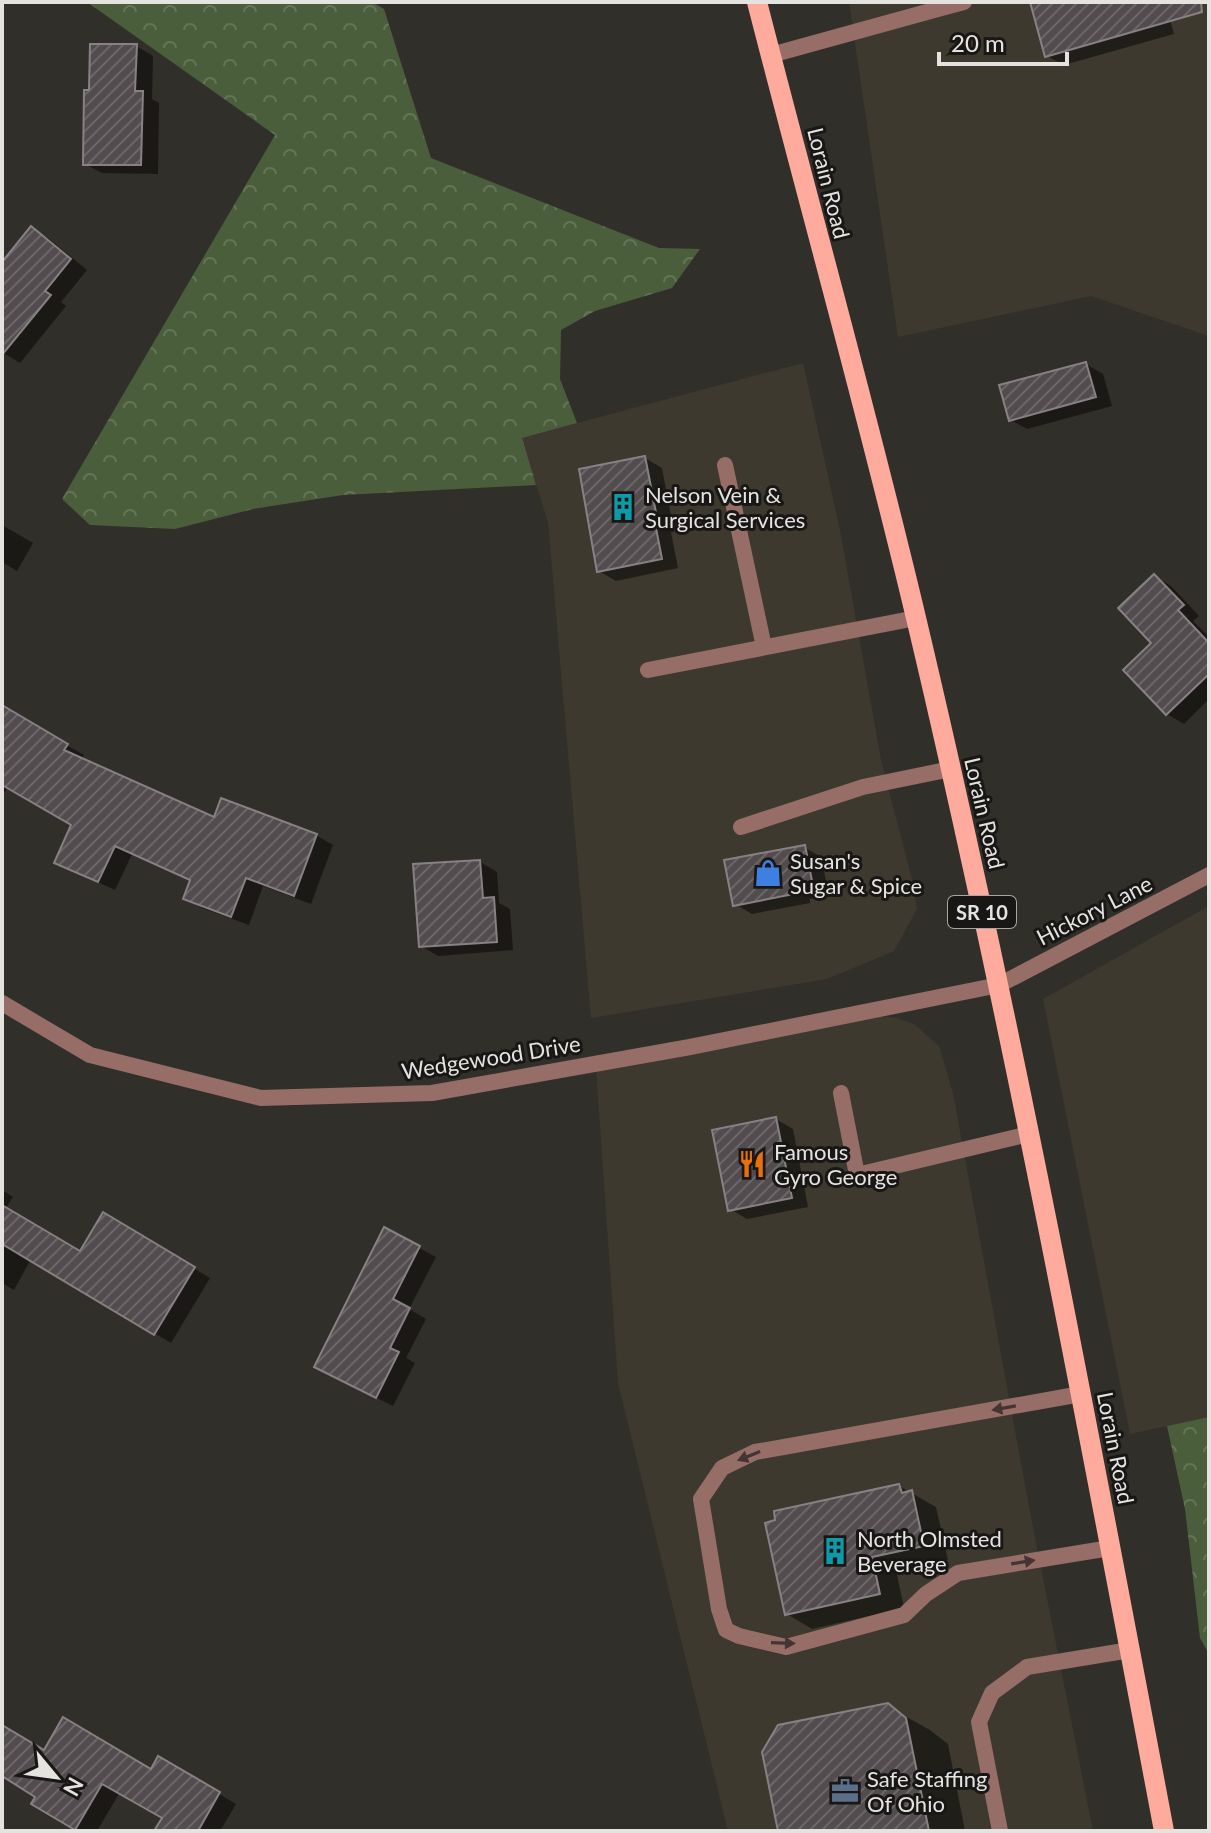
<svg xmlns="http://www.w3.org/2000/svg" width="1211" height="1833" font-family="Lato,sans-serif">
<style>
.built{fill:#3d392e}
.forest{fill:url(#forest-crowns)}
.shadow{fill:#0007}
.building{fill:url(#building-hatch);stroke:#878184;stroke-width:2}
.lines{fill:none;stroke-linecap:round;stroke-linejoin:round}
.service{stroke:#966e67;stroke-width:16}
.minor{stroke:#966e67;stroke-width:16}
.primary{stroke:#feab9e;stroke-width:20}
.oneway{fill:#443532}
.labels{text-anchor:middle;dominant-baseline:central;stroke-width:6;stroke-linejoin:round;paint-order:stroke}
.shield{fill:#181715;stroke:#a8a6a3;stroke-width:2}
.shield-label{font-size:20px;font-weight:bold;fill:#e5e3e0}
.street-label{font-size:22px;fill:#e5e3e0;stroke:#181715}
.poi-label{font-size:22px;fill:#e5e3e0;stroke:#181715;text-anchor:start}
</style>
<defs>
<pattern id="forest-crowns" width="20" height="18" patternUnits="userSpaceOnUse" patternTransform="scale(2)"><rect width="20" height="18" fill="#4a5e3c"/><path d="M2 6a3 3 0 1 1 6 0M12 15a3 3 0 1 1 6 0" fill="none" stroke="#647558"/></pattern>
<pattern id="building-hatch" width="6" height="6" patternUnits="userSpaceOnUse" patternTransform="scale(2)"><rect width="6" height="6" fill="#524c4f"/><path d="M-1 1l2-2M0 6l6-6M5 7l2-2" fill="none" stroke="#6b6668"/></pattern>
</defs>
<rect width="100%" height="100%" fill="#312f2a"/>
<!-- built -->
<g class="built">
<path d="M849 2H1209V336L1091 296 898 337Z"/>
<path d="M803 363 840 530 881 760 913 883 917 909 894 951 827 979 591 1018 548 522 521 438Z"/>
<path d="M1209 906V1417L1130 1434 1043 999Z"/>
<path d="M875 1016 897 1018 914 1024 939 1046 953 1093 1030 1512 1093 1831H728L618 1383 596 1069Z"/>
</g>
<!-- forest -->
<g class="forest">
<path d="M87 2H372L384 9 431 158 659 248 700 249 672 288 595 311 561 330 560 379 577 423 522 438 536 485 343 495 253 509 175 529 90 525 62 499 275 135Z"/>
<path d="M1209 1417V1654L1200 1638 1185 1509 1167 1426Z"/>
</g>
<!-- shadow -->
<g class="shadow">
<path d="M1032 2H1165L1174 34 1064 65 1047 56Z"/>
<path d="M136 46 153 56 152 99 159 103 158 174 102 173 85 164 91 92Z"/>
<path d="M32 229 48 238 87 270 61 302 66 306 20 363 2 352V265Z"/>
<path d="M1086 364 1103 374 1112 406 1027 429 1011 420Z"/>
<path d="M645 458 662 468 674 532H671L678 568 616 581 599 571Z"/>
<path d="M2 525 33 543 17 571 2 562Z"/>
<path d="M1154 576 1171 586 1199 616 1193 621 1209 637V699L1184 724 1167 714 1154 643Z"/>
<path d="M2 708 84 755 81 760 215 820 316 835 333 845 311 904 263 886 249 925 202 908 186 898 192 881 132 854 115 890 74 871V825L8 786 5 792 2 790Z"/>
<path d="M804 847 821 857 829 895 810 899V903L752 914 735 904Z"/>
<path d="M480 862 497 872 499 903 510 909 513 950 438 956 421 946Z"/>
<path d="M776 1119 793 1129 808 1207 747 1219 730 1209Z"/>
<path d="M2 1190 13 1197 5 1209 79 1253 104 1214 210 1278 171 1343 31 1259 14 1290 2 1283Z"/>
<path d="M385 1230 436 1257 409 1309 426 1319 406 1358 415 1363 393 1406 333 1376Z"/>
<path d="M899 1486 936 1507 948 1560 896 1570 904 1608 812 1629 787 1614Z"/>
<path d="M887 1706 930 1730 948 1744 965 1831H780Z"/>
<path d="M2 1726 45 1752 152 1771 159 1759 236 1804 220 1831H156L164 1817 120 1792 97 1831H81L33 1804 38 1797 2 1774Z"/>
</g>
<!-- building -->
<g class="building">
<path d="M1030 2H1201L1202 12 1045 57Z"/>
<path d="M90 44H137L135 91H143L141 165H83L84 90H89Z"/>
<path d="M31 226 71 259 45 291 51 295 2 355V262Z"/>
<path d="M1086 362 1096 397 1009 421 999 385Z"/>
<path d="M645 456 658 523H655L662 559 597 572 579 469Z"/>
<path d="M1154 574 1184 605 1178 610 1209 643V674L1166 715 1123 670 1151 643 1118 608Z"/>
<path d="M2 705 68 744 64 750 214 817 221 798 317 834 294 896 246 878 231 917 183 899 190 880 115 846 98 882 54 863 71 825 2 785Z"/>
<path d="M805 845 813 886 794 890V894L733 906 724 860Z"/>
<path d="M480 860 483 898 494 897 497 942 419 947 413 864Z"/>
<path d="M776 1117 792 1198 728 1211 712 1130Z"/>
<path d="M2 1205 80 1251 103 1212 195 1267 154 1335 2 1244Z"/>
<path d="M384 1227 420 1246 393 1299 410 1308 390 1348 399 1352 376 1398 314 1367Z"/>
<path d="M899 1484 902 1493 912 1490 924 1546 872 1557 880 1594 785 1615 765 1523 775 1520 774 1511Z"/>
<path d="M888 1703 906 1718 929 1831H778L762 1752 778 1725Z"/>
<path d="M63 1717 151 1769 158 1756 220 1792 198 1831H154L162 1818 102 1784 75 1830 31 1804 35 1797 2 1776V1725L44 1750Z"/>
</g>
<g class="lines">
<!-- service -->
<g class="service">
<path d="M945 7 964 2"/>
<path d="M771 55 945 7 944 2"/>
<path d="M725 465 764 647"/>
<path d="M648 670 916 618"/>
<path d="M741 827 863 787 951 769"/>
<path d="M841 1093 857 1175 1029 1134"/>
<path d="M1081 1394 755 1452 722 1468 701 1499 719 1609 726 1630 739 1636 786 1647 904 1615 926 1594 958 1573 1110 1548"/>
<path d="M1000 1831 979 1722 992 1693 1027 1667 1130 1650"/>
</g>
<!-- minor -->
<path class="minor" d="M2 1003 90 1055 261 1098 432 1093 690 1047 999 985 1209 875"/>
<!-- primary -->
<path class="primary" d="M757 2C810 209 868 415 917 622 1012 1023 1088 1427 1164 1831"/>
</g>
<!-- one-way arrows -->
<defs><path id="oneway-solid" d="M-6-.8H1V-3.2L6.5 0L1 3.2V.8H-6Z" transform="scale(2)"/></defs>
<g class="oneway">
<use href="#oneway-solid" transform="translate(1004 1408) rotate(170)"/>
<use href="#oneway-solid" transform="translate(749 1456) rotate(158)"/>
<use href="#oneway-solid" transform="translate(1023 1562) rotate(-9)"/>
<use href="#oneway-solid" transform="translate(783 1643) rotate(2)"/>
</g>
<!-- icons -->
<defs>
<g id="building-bare" transform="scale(2.16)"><path d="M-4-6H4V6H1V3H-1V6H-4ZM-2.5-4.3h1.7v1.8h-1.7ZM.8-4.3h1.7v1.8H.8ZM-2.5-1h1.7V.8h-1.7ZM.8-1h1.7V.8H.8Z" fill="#0f9aa8" stroke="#181715" stroke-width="2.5" paint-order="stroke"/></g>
<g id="shop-bare" transform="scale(2.16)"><path d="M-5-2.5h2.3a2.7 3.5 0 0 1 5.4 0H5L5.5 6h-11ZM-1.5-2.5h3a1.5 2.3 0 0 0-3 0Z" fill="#3f7fe0" stroke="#181715" stroke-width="2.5" paint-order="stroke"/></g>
<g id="restaurant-bare" transform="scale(2.16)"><path d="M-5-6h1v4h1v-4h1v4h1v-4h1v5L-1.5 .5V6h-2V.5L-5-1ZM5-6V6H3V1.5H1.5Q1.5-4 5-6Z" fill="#e8710a" stroke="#181715" stroke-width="2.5" paint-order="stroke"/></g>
<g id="office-bare" transform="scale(2.16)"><path d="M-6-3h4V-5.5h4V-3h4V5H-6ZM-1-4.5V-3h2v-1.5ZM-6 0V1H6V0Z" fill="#5c6f8a" stroke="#181715" stroke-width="2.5" paint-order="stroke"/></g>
</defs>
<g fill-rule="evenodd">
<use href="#building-bare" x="623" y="507"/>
<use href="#shop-bare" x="768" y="873"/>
<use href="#restaurant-bare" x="752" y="1164"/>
<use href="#building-bare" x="835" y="1551"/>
<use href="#office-bare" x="845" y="1791"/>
</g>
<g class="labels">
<!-- shield labels -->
<rect class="shield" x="948" y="896" width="68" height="32" rx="6"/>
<g class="shield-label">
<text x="982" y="912">SR 10</text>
</g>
<!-- street labels -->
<g class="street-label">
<text transform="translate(829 183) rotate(76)">Lorain Road</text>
<text transform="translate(985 813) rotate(77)">Lorain Road</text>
<text transform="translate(1094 910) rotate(-27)">Hickory Lane</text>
<text transform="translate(491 1057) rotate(-9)">Wedgewood Drive</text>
<text transform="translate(1116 1448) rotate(79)">Lorain Road</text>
</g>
<!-- poi labels -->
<g class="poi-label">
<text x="645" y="494">Nelson Vein &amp;<tspan x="645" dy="25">Surgical Services</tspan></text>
<text x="790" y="860">Susan's<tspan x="790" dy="25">Sugar &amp; Spice</tspan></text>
<text x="774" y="1151">Famous<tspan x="774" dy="25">Gyro George</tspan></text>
<text x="857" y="1538">North Olmsted<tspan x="857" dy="25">Beverage</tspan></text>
<text x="867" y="1778">Safe Staffing<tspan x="867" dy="25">Of Ohio</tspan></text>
</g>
</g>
<!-- border -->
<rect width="1211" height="1833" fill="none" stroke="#e5e3e0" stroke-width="8"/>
<!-- north arrow -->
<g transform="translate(56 1777) rotate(119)" stroke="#181715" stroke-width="6" paint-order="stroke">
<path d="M0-6L14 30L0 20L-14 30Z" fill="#e5e3e0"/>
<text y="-12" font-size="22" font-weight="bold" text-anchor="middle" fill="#e5e3e0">N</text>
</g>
<!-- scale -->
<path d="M939 52v12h128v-12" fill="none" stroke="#e5e3e0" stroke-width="4"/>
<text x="951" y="52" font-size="24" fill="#e5e3e0" stroke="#181715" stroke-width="6" paint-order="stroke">20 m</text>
</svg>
